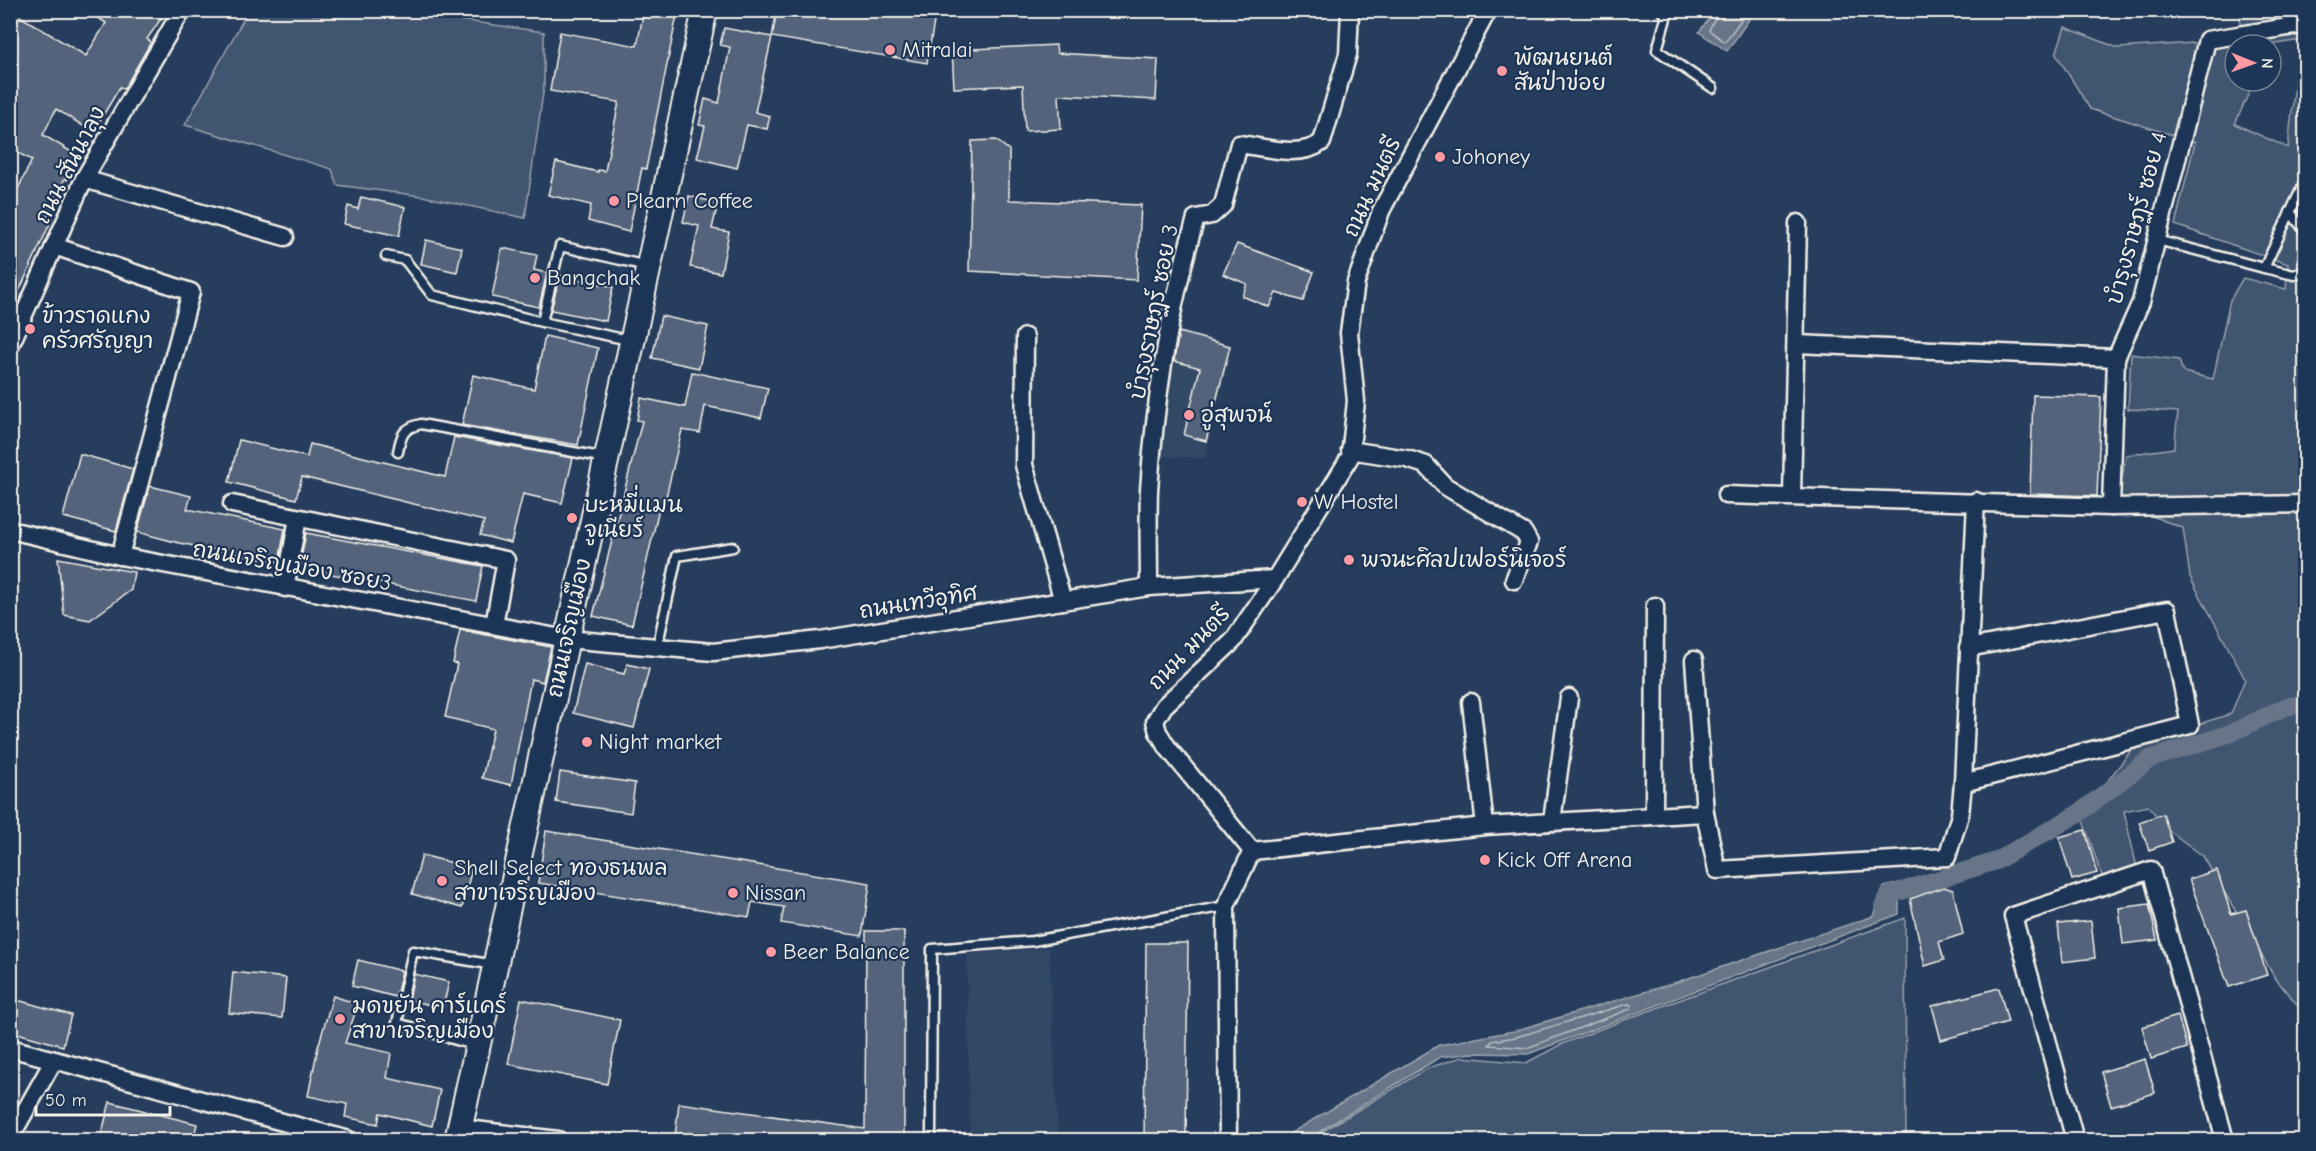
<svg xmlns="http://www.w3.org/2000/svg" width="2316" height="1151" font-family="'Comic Neue','Playpen Sans Thai',sans-serif">
<style>
.built{fill:#334966}
.green{fill:#40546f;stroke:#9aa2ac;stroke-width:1.5}
.water{fill:#677588;stroke:#9fa7ae;stroke-width:1.5}
.lines{fill:none;stroke-linecap:round;stroke-linejoin:round}
.shore{stroke:#bcbfc2;stroke-width:1.5}
.canal{stroke:#677588;stroke-width:18}
.building{fill:#52647b;stroke:#f4f1e8;stroke-width:1.5}
.service-casing{stroke:#f4f1e8;stroke-width:13}
.minor-casing{stroke:#f4f1e8;stroke-width:21}
.secondary-casing{stroke:#f4f1e8;stroke-width:28}
.service{stroke:#1d3557;stroke-width:8}
.minor{stroke:#1d3557;stroke-width:16}
.secondary{stroke:#1d3557;stroke-width:24}
.poi-dot{fill:#ff9aa2;stroke:#1d3557;stroke-width:2}
.labels{text-anchor:middle;dominant-baseline:central;stroke-width:4.5;stroke-linejoin:round;paint-order:stroke}
.poi-label{font-size:22px;fill:#f4f1e8;stroke:#1d3557;text-anchor:start}
.street-label{font-size:22px;fill:#f4f1e8;stroke:#1d3557}
</style>
<rect width="100%" height="100%" fill="#263d5d"/>
<filter id="ink" filterUnits="userSpaceOnUse"><feTurbulence type="fractalNoise" baseFrequency=".0167" numOctaves="2"/><feDisplacementMap in="SourceGraphic" scale="12" xChannelSelector="R" yChannelSelector="G"/><feConvolveMatrix kernelMatrix="1 2 1 2 8 2 1 2 1" color-interpolation-filters="sRGB"/></filter>
<g filter="url(#ink)">
<!-- built -->
<g class="built">
<path d="M1176 329 1232 345 1205 458 1158 456Z"/>
<path d="M1049 948 1058 1140H970L967 954Z"/>
</g>
<!-- green -->
<g class="green">
<path d="M248 11H302L314 15 395 11 544 32V86L525 218 422 196 337 185 332 169 185 125Z"/>
<path d="M2241 11H2301V40L2270 45H2235V81H2254L2235 124 2288 148 2298 55H2305V1014L2275 978 2203 856 2172 833 2148 806 2124 811 2137 868 2102 876 2081 815 2137 743 2231 714 2245 679 2190 577 2183 528 2118 503 2126 455 2174 448 2178 412 2128 409 2131 354 2179 360 2183 372 2213 379 2230 300 2243 278 2286 289 2288 264 2175 225 2195 142 2090 109 2056 54 2065 27 2118 48 2239 40Z"/>
<path d="M1905 918 1906 1140H1308L1428 1068 1462 1057 1526 1063 1562 1044 1624 1020Z"/>
</g>
<!-- water -->
<g class="water">
<path d="M1714 11H1755L1727 51 1699 32Z"/>
<path d="M1899 883V914L1528 1054 1473 1053 1440 1057 1306 1140H1279L1439 1045 1514 1031 1671 984 1874 916 1884 887Z"/>
</g>
<g class="lines">
<!-- shore -->
<g class="shore">
<path d="M1719 10 1709 30 1725 42 1748 10"/>
<path d="M1628 1004 1632 1005 1630 1009 1527 1048 1489 1045 1492 1041 1516 1037Z"/>
</g>
<!-- canal -->
<path class="canal" d="M1884 905 1889 895 1996 861 2079 813 2150 759 2231 733 2285 707 2306 703"/>
</g>
<!-- building -->
<g class="building">
<path d="M86 10H167L147 39 151 42 124 89 120 87 93 132 56 109 43 135 80 157 67 180 65 178 47 217 52 219 10 311V205L32 160 10 149V27L18 15 86 56 106 23Z"/>
<path d="M644 10H678L646 169 642 168 629 232 588 221 591 205 548 195 556 162 598 172V170L605 171 619 102 550 91 560 32 637 46Z"/>
<path d="M777 10H936L927 63 772 37Z"/>
<path d="M724 28 772 37 755 112 770 116 767 129 747 125 737 168 697 158 705 126 699 125 705 99 719 103 730 47 720 45Z"/>
<path d="M1056 45 1057 53 1158 59 1156 100 1059 95 1061 129 1025 131 1023 85 954 88 952 50Z"/>
<path d="M996 140 1009 150V200L1141 205 1137 280 969 271 972 141Z"/>
<path d="M689 196 718 203 712 229 729 232 721 273 690 267 699 226 683 222Z"/>
<path d="M361 197 405 207 399 236 344 224 348 206 358 209Z"/>
<path d="M426 240 462 248 457 272 421 264Z"/>
<path d="M1237 244 1314 272 1303 301 1276 293 1269 307 1242 296 1247 284 1223 274Z"/>
<path d="M502 248 537 255 534 270 547 273 539 307 492 297Z"/>
<path d="M560 275 613 287 606 321 551 310Z"/>
<path d="M661 316 708 326 699 368 652 358Z"/>
<path d="M1179 332 1230 346 1206 441 1184 435 1200 368 1174 361Z"/>
<path d="M545 336 598 348 578 445 462 425 473 375 534 389Z"/>
<path d="M692 372 768 388 761 418 705 406 700 433 682 430 665 501 661 500 632 625 593 616 642 421 637 420 641 398 685 407Z"/>
<path d="M2033 395 2101 397 2097 496 2030 494Z"/>
<path d="M454 437 573 458 562 503 523 494 511 543 480 535 484 521 302 477 296 499 229 482 239 440 307 457 310 444 445 477Z"/>
<path d="M80 454 133 469 116 531 63 517Z"/>
<path d="M150 486 191 496 187 509 285 529 279 562 179 543 137 532Z"/>
<path d="M306 533 483 566 476 601 299 568Z"/>
<path d="M58 558 134 572 131 590 90 620 64 615Z"/>
<path d="M460 630 551 647 543 682 531 679 511 785 482 778 493 729 445 717 457 664 453 663Z"/>
<path d="M585 664 624 674 627 664 649 669 634 728 573 713Z"/>
<path d="M560 772 635 783 631 813 556 802Z"/>
<path d="M2163 814 2172 842 2149 850 2139 822Z"/>
<path d="M2085 830 2097 873 2072 880 2059 837Z"/>
<path d="M546 831 870 883 862 936 781 923 784 907 752 902 749 917 538 883Z"/>
<path d="M422 855 472 868 462 908 412 894Z"/>
<path d="M2217 870 2231 914 2246 910 2267 975 2229 987 2189 879Z"/>
<path d="M1944 887 1953 890 1963 934 1939 942 1944 960 1925 966 1910 899Z"/>
<path d="M2149 904 2157 940 2123 944 2119 908Z"/>
<path d="M2091 921 2095 958 2062 962 2058 924Z"/>
<path d="M866 931H904V1140H710L675 1136 679 1103 865 1129Z"/>
<path d="M1146 943H1188L1186 1140H1144Z"/>
<path d="M358 960 402 971 396 997 352 986Z"/>
<path d="M233 972 286 978 282 1018 229 1013Z"/>
<path d="M414 974 449 982 443 1008 409 1000Z"/>
<path d="M1999 988 2008 1022 1941 1040 1932 1006Z"/>
<path d="M333 996 358 1004 345 1043 391 1053 387 1078 440 1090 432 1126 380 1113 378 1124 345 1117 347 1104 308 1096 318 1047Z"/>
<path d="M10 998 71 1015 63 1046 10 1031Z"/>
<path d="M521 999 620 1020 607 1084 508 1064Z"/>
<path d="M2178 1016 2187 1048 2151 1059 2142 1027Z"/>
<path d="M2145 1059 2155 1093 2111 1106 2101 1072Z"/>
<path d="M110 1102 197 1124 193 1140H100Z"/>
</g>
<g class="lines">
<!-- service casing -->
<g class="service-casing">
<g id="service">
<path d="M1661 10 1667 15 1657 50 1713 88"/>
<path d="M2290 212 2306 232"/>
<path d="M2157 240 2264 268 2306 179"/>
<path d="M386 256 405 260 432 295 542 322"/>
<path d="M2264 268 2294 275 2306 270"/>
<path d="M629 340 542 322 560 246 647 266"/>
<path d="M398 452C401 435 403 428 421 424L606 458"/>
<path d="M657 648 677 556 733 547"/>
<path d="M477 1046 397 1023 413 951 494 965"/>
<path d="M931 1140 932 949 1033 941 1226 906"/>
</g>
</g>
<!-- minor casing -->
<g class="minor-casing">
<g id="minor">
<path d="M84 179 285 237"/>
<path d="M54 246 191 292 120 556"/>
<path d="M1025 337 1024 465 1063 601"/>
<path d="M1797 344 2116 358"/>
<path d="M10 346 84 179 182 10"/>
<path d="M1350 450 1407 459 1426 465 1445 486 1524 533 1529 542 1514 580"/>
<path d="M1726 495 2111 507 2306 504"/>
<path d="M1792 496 1798 223"/>
<path d="M232 504 506 560 494 625"/>
<path d="M2111 507 2116 358 2141 302 2207 40 2301 25 2306 21"/>
<path d="M10 530 120 556 567 639 713 652 820 640 1149 587 1275 579"/>
<path d="M1149 587C1149 554 1148 522 1149 490 1155 399 1170 305 1196 218L1212 215 1223 205 1239 144C1265 147 1301 159 1322 142L1348 54 1350 10"/>
<path d="M285 588 298 518"/>
<path d="M1694 660 1705 813 1717 870 1947 857 1960 815 1963 783 1976 501"/>
<path d="M1471 702 1485 826"/>
<path d="M1963 783 2190 725 2167 610 1968 648"/>
<path d="M1654 816 1655 606"/>
<path d="M1552 821 1569 698"/>
<path d="M1252 851 1168 748 1158 732 1155 721 1164 706 1233 641 1275 579 1350 457 1356 401 1349 333 1356 282 1381 211 1488 10"/>
<path d="M1252 851 1485 826 1705 813"/>
<path d="M10 1048 349 1140"/>
<path d="M459 1128 558 1140"/>
<path d="M10 1138 54 1060"/>
<path d="M1228 1140 1226 906 1252 851"/>
<path d="M2075 1140 2013 916 2151 870 2225 1140"/>
</g>
</g>
<!-- secondary casing -->
<g class="secondary-casing">
<path id="secondary" d="M457 1140 705 10"/>
</g>
<!-- service -->
<use href="#service" class="service"/>
<!-- minor -->
<use href="#minor" class="minor"/>
<!-- secondary -->
<use href="#secondary" class="secondary"/>
</g>
</g>
<!-- markers -->
<g class="poi-dot">
<circle cx="890" cy="50" r="6"/>
<circle cx="1502" cy="71" r="6"/>
<circle cx="1440" cy="157" r="6"/>
<circle cx="614" cy="201" r="6"/>
<circle cx="535" cy="278" r="6"/>
<circle cx="30" cy="329" r="6"/>
<circle cx="1189" cy="415" r="6"/>
<circle cx="1302" cy="502" r="6"/>
<circle cx="572" cy="518" r="6"/>
<circle cx="1349" cy="560" r="6"/>
<circle cx="587" cy="742" r="6"/>
<circle cx="1485" cy="860" r="6"/>
<circle cx="442" cy="881" r="6"/>
<circle cx="733" cy="893" r="6"/>
<circle cx="771" cy="952" r="6"/>
<circle cx="340" cy="1019" r="6"/>
</g>
<g class="labels">
<!-- poi labels -->
<g class="poi-label">
<text x="902" y="50">Mitralai</text>
<text x="1514" y="58">พัฒนยนต์<tspan x="1514" dy="25">สันป่าข่อย</tspan></text>
<text x="1452" y="157">Johoney</text>
<text x="626" y="201">Plearn Coffee</text>
<text x="547" y="278">Bangchak</text>
<text x="42" y="316">ข้าวราดแกง<tspan x="42" dy="25">ครัวศรัญญา</tspan></text>
<text x="1201" y="415">อู่สุพจน์</text>
<text x="1314" y="502">W Hostel</text>
<text x="584" y="505">บะหมี่แมน<tspan x="584" dy="25">จูเนียร์</tspan></text>
<text x="1361" y="560">พจนะศิลปเฟอร์นิเจอร์</text>
<text x="599" y="742">Night market</text>
<text x="1497" y="860">Kick Off Arena</text>
<text x="454" y="868">Shell Select ทองธนพล<tspan x="454" dy="25">สาขาเจริญเมือง</tspan></text>
<text x="745" y="893">Nissan</text>
<text x="783" y="952">Beer Balance</text>
<text x="352" y="1006">มดขยัน คาร์แคร์<tspan x="352" dy="25">สาขาเจริญเมือง</tspan></text>
</g>
<!-- street labels -->
<g class="street-label">
<text transform="translate(70 165) rotate(-63)">ถนน สันนาลุง</text>
<text transform="translate(1372 187) rotate(-65)">ถนน มนตรี</text>
<text transform="translate(2137 218) rotate(-75)">บำรุงราษฏร์ ซอย 4</text>
<text transform="translate(1154 312) rotate(-79)">บำรุงราษฏร์ ซอย 3</text>
<text transform="translate(292 566) rotate(10)">ถนนเจริญเมือง ซอย3</text>
<text transform="translate(918 602) rotate(-9)">ถนนเทวีอุทิศ</text>
<text transform="translate(569 628) rotate(-78)">ถนนเจริญเมือง</text>
<text transform="translate(1189 648) rotate(-46)">ถนน มนตรี</text>
</g>
</g>
<!-- margin -->
<rect width="2316" height="1151" fill="none" stroke="#1d3557" stroke-width="36"/>
<rect x="18" y="18" width="2280" height="1115" fill="none" stroke="#f4f1e8" stroke-width="2" filter="url(#ink)"/>
<!-- north arrow -->
<g transform="translate(2253 63) rotate(91)"><circle r="28" fill="#1d3557" stroke="#738091" stroke-width="1.5"/>
<path d="M0-4.5L10 22L0 15L-10 22Z" fill="#ff9aa2"/>
<text y="-9" font-size="16" font-weight="bold" text-anchor="middle" fill="#f4f1e8">N</text>
</g>
<!-- scale -->
<path d="M36 1106v9h134v-9" fill="none" stroke="#f4f1e8" stroke-width="3"/>
<text x="45" y="1106" font-size="18" fill="#f4f1e8" stroke="#1d3557" stroke-width="4.5" paint-order="stroke">50 m</text>
</svg>
